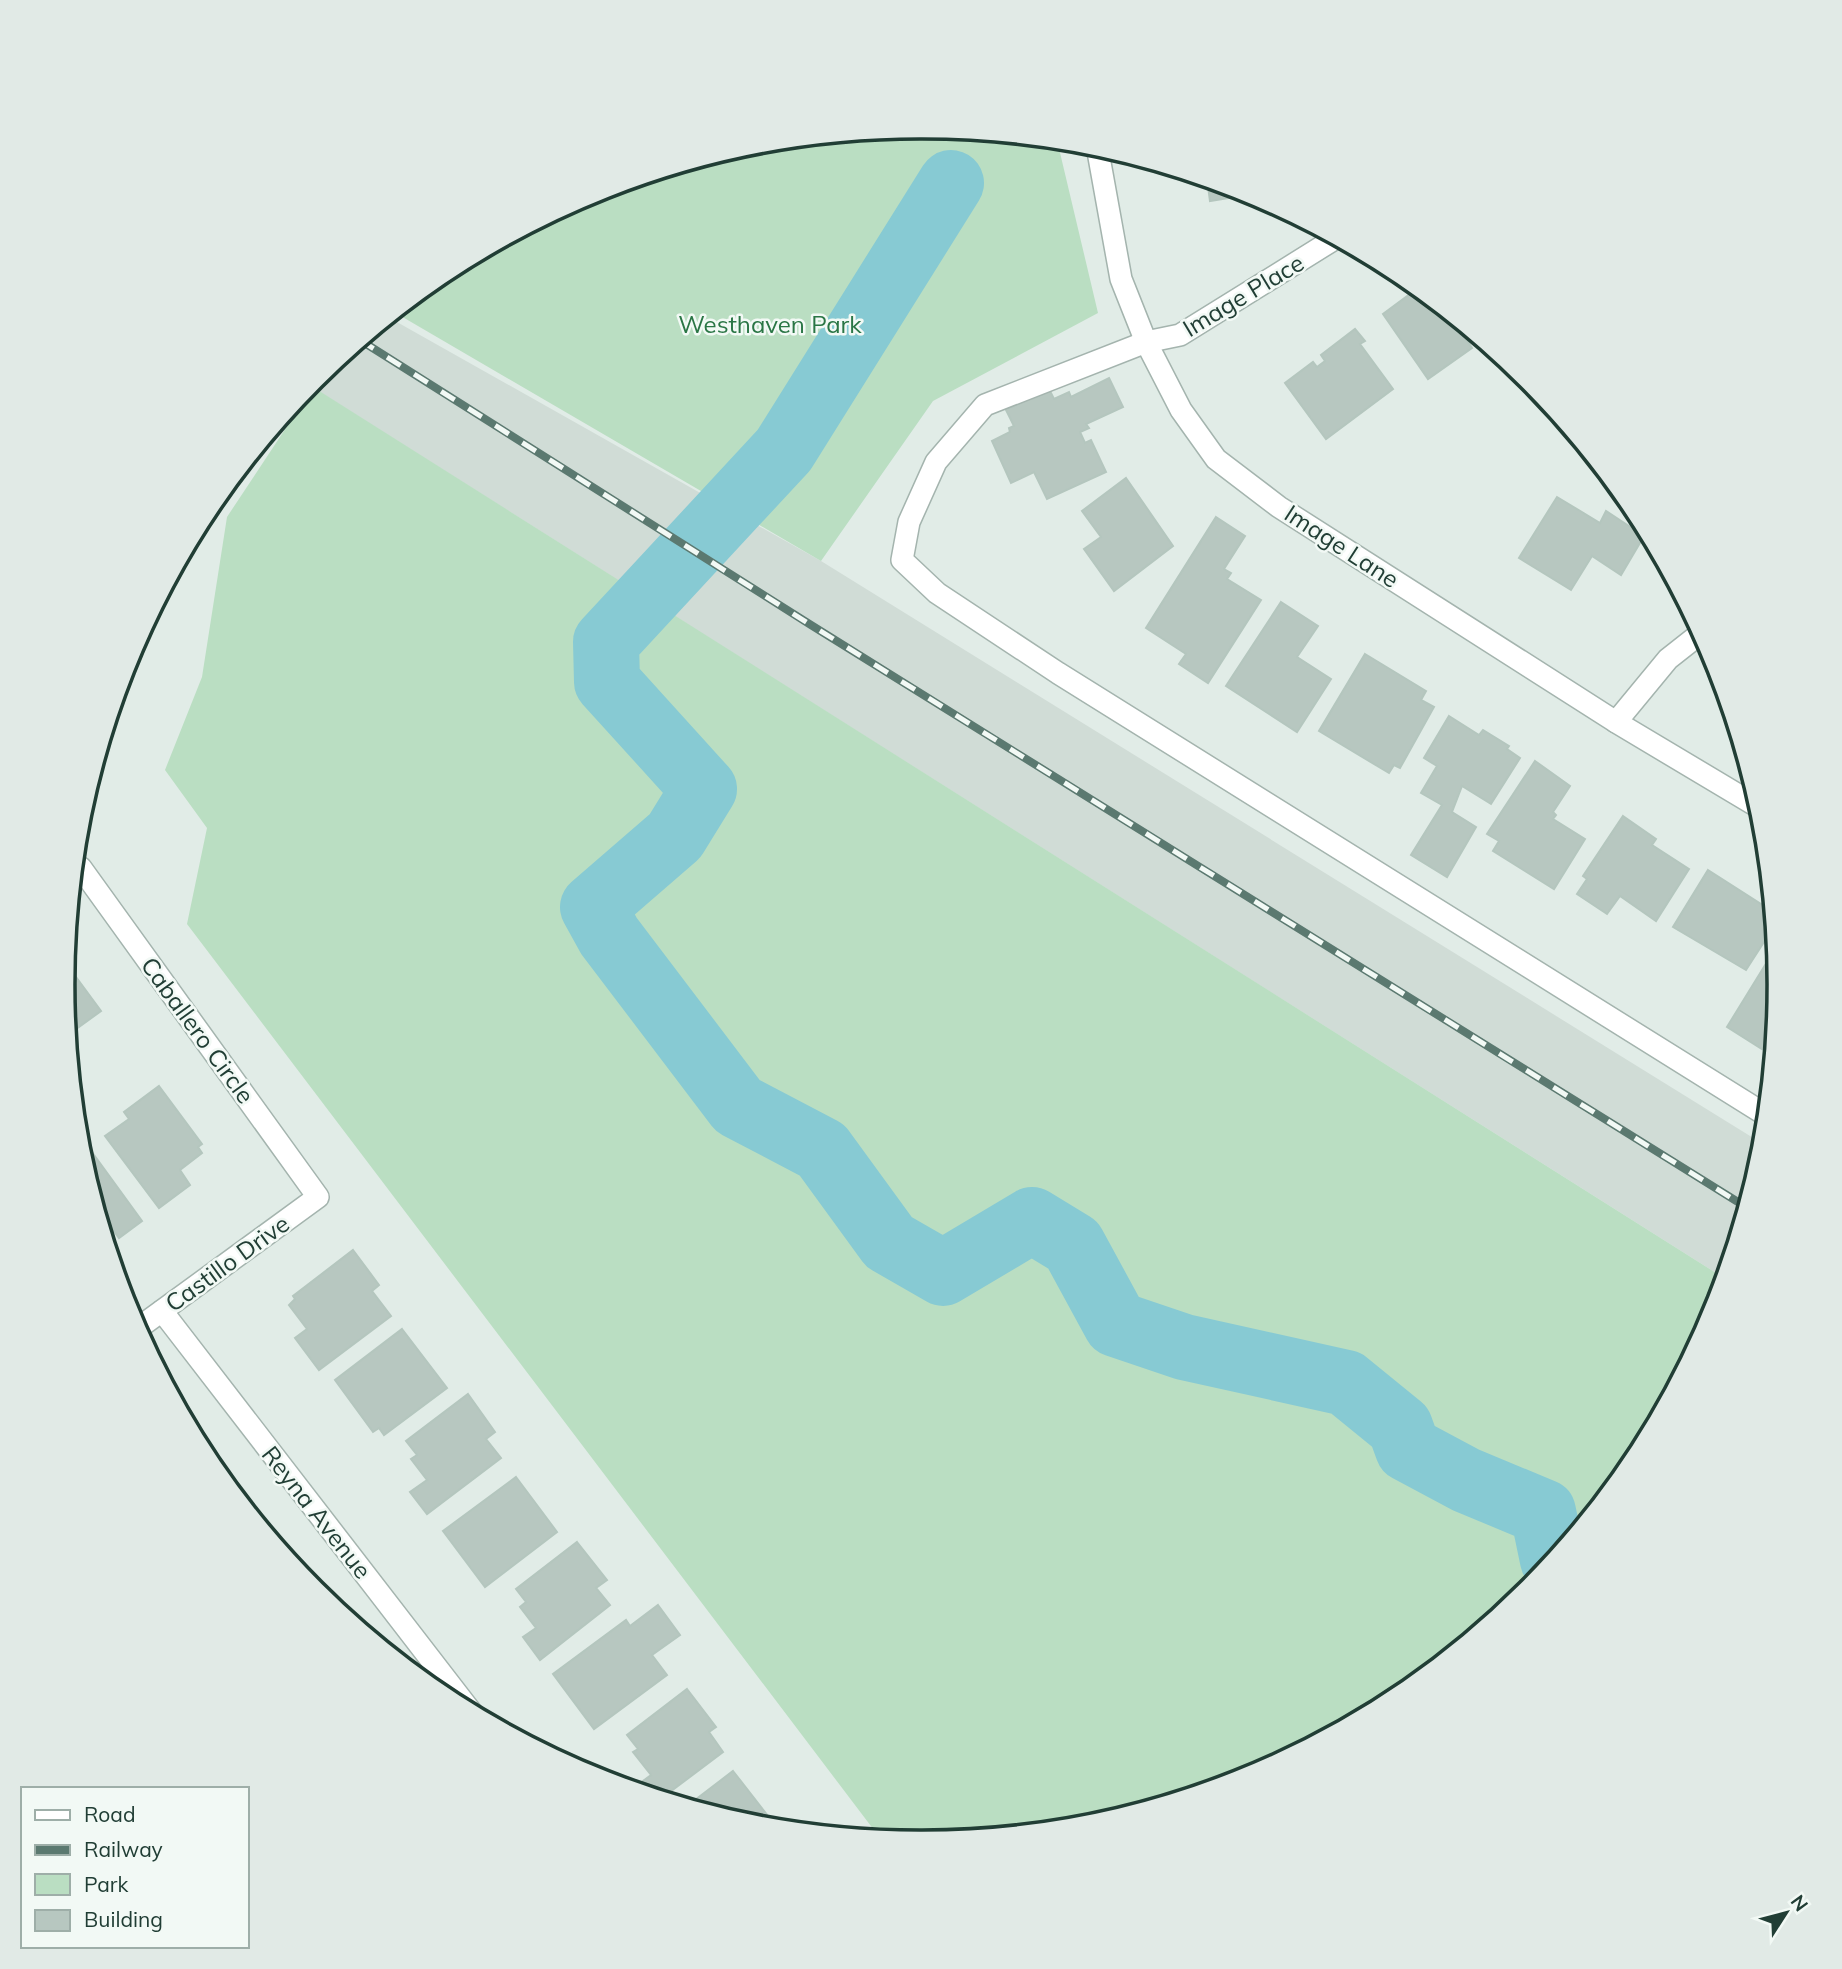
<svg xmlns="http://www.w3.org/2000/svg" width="1842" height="1969" font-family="Mulish,sans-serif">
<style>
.built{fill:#d0dcd6}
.green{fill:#badec2}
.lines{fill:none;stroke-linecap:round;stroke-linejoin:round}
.river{stroke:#87cad3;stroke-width:66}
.building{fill:#b7c7c0;stroke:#b4c6be;stroke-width:2}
.minor-casing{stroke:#a4b4ae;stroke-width:24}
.minor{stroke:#fff;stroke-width:21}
.rail-casing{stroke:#5b7970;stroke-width:8}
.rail{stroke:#f2f9f5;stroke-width:5;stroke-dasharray:16;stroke-linecap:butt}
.labels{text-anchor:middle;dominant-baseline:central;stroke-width:5;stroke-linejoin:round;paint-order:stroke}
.street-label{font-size:24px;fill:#213e35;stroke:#f2f9f5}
.park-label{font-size:24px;fill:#2a7645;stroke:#f2f9f5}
.rim{fill:none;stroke:#213e35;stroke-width:3.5}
</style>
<rect width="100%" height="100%" fill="#e1ece7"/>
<!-- built -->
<path class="built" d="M388 317 821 561 1763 1144 1724 1278 309 385Z"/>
<!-- green -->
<g class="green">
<path d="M921 127 1057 140 1098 313 933 401 821 561 394 312 445 271 593 192 754 143Z"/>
<path d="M313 387 1724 1278 1714 1313 1634 1462 1527 1591 1397 1698 1249 1777 1088 1826 921 1842 880 1838 187 924 207 828 165 770 202 677 227 517Z"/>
</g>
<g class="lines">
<!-- river -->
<path class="river" d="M951 183 784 450 606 642 607 682 704 789 675 836 593 907 609 936 738 1106 822 1150 889 1242 943 1273 1032 1220 1073 1245 1116 1324 1184 1347 1346 1383 1400 1427 1408 1449 1466 1480 1543 1512 1553 1560"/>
</g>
<!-- building -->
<g class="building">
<path d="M1207 179 1250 192 1253 194 1210 201Z"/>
<path d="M1418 288 1460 323 1457 325 1472 348 1428 379 1383 314Z"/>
<path d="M1355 329 1365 341 1360 344 1393 389 1326 439 1285 383 1313 362 1317 367 1325 361 1321 355Z"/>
<path d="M1109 378 1123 407 1086 424 1089 428 1080 432 1085 443 1091 440 1106 472 1047 499 1034 472 1011 483 992 441 1010 432 1009 428 1014 426 1006 410 1049 389 1054 399 1069 392 1071 397Z"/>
<path d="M1126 478 1173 546 1114 591 1084 549 1101 537 1082 511Z"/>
<path d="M1557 497 1600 523 1606 511 1644 536 1621 575 1592 556 1571 590 1519 558Z"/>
<path d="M1216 517 1245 536 1224 569 1231 573 1227 579 1261 600 1208 683 1179 664 1186 654 1146 628Z"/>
<path d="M1281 602 1318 626 1297 657 1331 679 1297 732 1226 686Z"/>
<path d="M1365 654 1426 691 1421 700 1434 707 1400 768 1394 765 1389 773 1319 731Z"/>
<path d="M1449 716 1479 735 1483 730 1509 746 1507 749 1520 758 1491 804 1462 786 1452 812 1476 827 1447 877 1411 855 1442 805 1421 793 1437 766 1424 758Z"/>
<path d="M1535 761 1570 786 1553 812 1556 815 1553 819 1585 839 1554 889 1493 851 1499 841 1487 834Z"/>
<path d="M1623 816 1656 839 1652 845 1689 869 1656 921 1620 896 1607 914 1577 894 1587 879 1583 876Z"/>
<path d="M1708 870 1772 911 1773 928 1746 970 1673 927Z"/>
<path d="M1775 949 1779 985 1773 1041 1769 1038 1762 1049 1727 1027Z"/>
<path d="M65 962 101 1011 68 1035 63 984Z"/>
<path d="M159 1086 202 1144 198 1147 202 1153 180 1170 190 1185 159 1208 105 1136 129 1119 124 1112Z"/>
<path d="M89 1148 142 1221 119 1238 108 1223 102 1227 80 1154Z"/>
<path d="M353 1250 379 1285 372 1291 391 1316 319 1370 295 1338 307 1329 289 1305 295 1299 293 1296Z"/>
<path d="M402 1329 447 1388 384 1435 379 1428 373 1432 335 1380Z"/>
<path d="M468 1394 495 1432 486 1439 501 1458 427 1514 410 1492 427 1480 411 1459 417 1455 406 1441Z"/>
<path d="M516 1477 557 1532 485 1587 443 1531Z"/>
<path d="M577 1542 607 1580 596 1588 610 1605 540 1660 523 1637 536 1628 520 1607 526 1602 516 1589Z"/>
<path d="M658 1605 680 1635 652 1655 667 1675 594 1729 553 1674 626 1620 630 1626Z"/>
<path d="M687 1689 716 1727 709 1732 723 1752 662 1798 638 1791 635 1787 651 1775 633 1752 638 1749 627 1735Z"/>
<path d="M733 1771 775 1825 772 1828 753 1826 687 1806Z"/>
</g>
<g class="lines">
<!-- minor casing -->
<g class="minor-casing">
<g id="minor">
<path d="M1097 146 1121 279 1146 342 1181 410 1216 459 1279 507 1616 722 1760 808"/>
<path d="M1336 238 1180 335 1146 342 985 405 936 462 909 522 902 560 937 593 1058 673 1766 1115"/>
<path d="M1616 722 1668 659 1701 633"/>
<path d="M74 869 81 868 318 1197 137 1329"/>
<path d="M162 1311 472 1713"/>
</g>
</g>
<!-- minor -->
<use href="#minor" class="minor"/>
<!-- rail casing -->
<g class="rail-casing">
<path id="rail" d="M360 340 811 625 1746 1207"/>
</g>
<!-- rail -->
<use href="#rail" class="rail"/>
</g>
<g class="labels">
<!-- street labels -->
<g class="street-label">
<text transform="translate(1243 295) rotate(-31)">Image Place</text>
<text transform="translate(1342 546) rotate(33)">Image Lane</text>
<text transform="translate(198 1030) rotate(54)">Caballero Circle</text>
<text transform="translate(227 1263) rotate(-36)">Castillo Drive</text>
<text transform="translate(317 1512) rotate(52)">Reyna Avenue</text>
</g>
<!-- park labels -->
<g class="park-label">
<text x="770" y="324">Westhaven Park</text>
</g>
</g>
<!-- crop -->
<path d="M0 0H1842V1969H0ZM920 139H922A845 845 0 0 1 1767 984V985A845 845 0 0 1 922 1830H920A845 845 0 0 1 75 985V984A845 845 0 0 1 920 139Z" fill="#e1eae6" fill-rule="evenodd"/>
<path class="rim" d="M920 139H922A845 845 0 0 1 1767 984V985A845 845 0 0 1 922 1830H920A845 845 0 0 1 75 985V984A845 845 0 0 1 920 139Z"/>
<!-- legend -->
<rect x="21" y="1787" width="228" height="161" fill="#f2f9f5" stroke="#9eaea8" stroke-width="2"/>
<rect x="35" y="1810" width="35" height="10" fill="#ffffff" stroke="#9eaea8" stroke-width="2"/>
<text x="84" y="1822" font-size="21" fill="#213e35">Road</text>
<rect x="35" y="1845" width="35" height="10" fill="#5b7970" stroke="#9eaea8" stroke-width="2"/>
<text x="84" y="1857" font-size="21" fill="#213e35">Railway</text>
<rect x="35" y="1874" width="35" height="21" fill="#badec2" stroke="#9eaea8" stroke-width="2"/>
<text x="84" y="1892" font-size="21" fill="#213e35">Park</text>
<rect x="35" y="1910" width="35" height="21" fill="#b7c7c0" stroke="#9eaea8" stroke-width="2"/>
<text x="84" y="1927" font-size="21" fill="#213e35">Building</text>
<!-- north arrow -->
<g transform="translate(1786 1913) rotate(54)" stroke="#f2f9f5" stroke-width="5" paint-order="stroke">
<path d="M0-5L12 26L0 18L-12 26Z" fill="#213e35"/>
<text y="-10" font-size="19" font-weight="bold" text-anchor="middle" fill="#213e35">N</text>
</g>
</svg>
